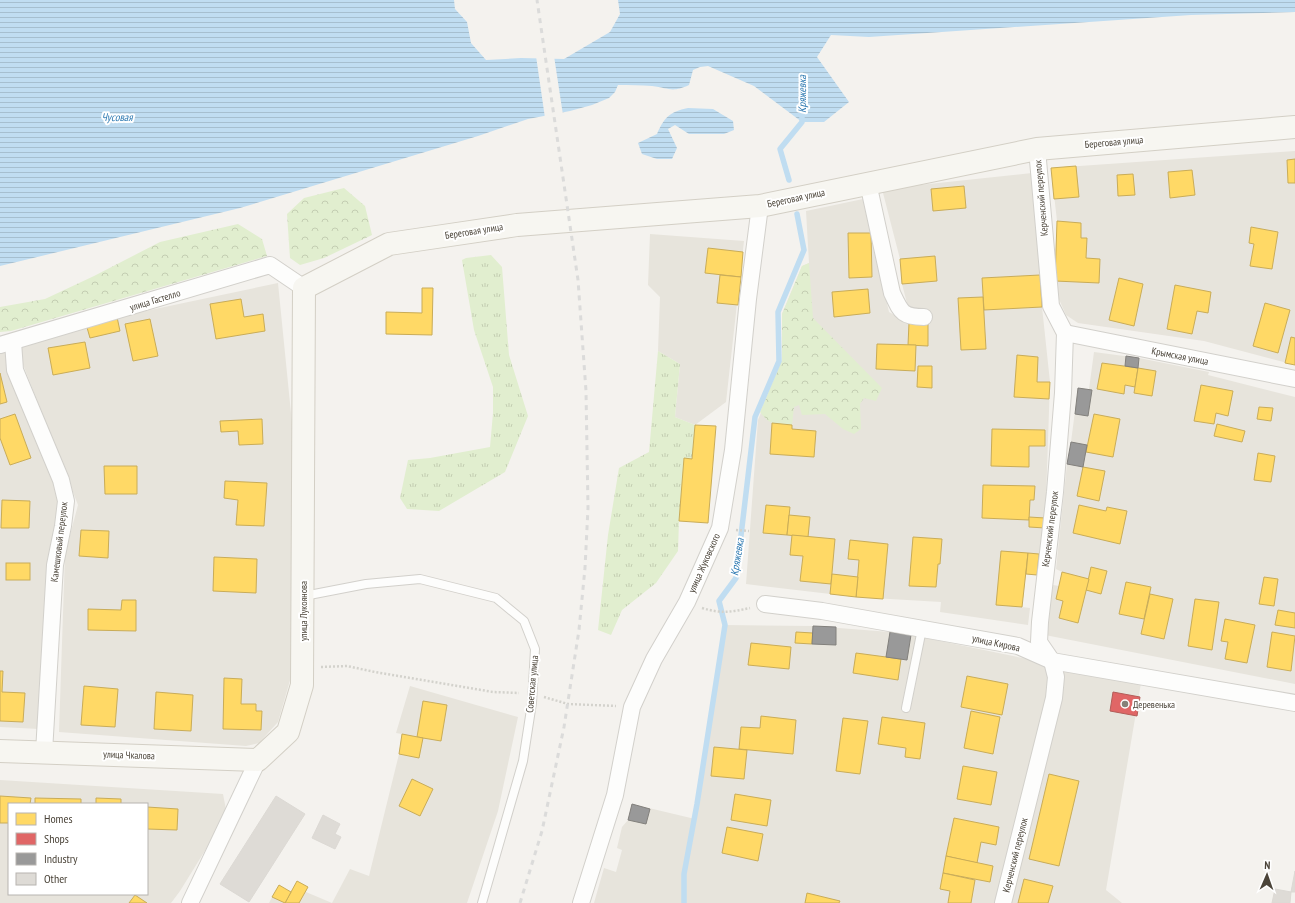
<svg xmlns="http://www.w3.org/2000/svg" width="1295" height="903" font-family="'PT Sans Narrow',sans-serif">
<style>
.residential{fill:#e7e4dc;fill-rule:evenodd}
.grass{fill:url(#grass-tufts)}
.forest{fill:url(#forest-crowns)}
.water{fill:url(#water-rules)}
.pier{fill:#f4f2ee}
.homes{fill:#ffd966;stroke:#c9ac58}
.shops{fill:#e06666;stroke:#b35c58}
.industry{fill:#999;stroke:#82807c}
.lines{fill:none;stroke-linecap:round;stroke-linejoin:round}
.stream{stroke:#c0ddf1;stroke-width:5.5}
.building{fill:#dedbd6;stroke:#dcd9d4}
.lane-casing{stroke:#d2d0cb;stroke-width:10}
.street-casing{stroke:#d2d0cb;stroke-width:18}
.secondary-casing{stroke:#d3cfc5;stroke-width:24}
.path{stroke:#d3d2cc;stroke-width:2.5;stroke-dasharray:2 2;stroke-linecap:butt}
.lane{stroke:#fdfdfc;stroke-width:8}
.street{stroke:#fdfdfc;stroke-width:16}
.secondary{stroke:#f7f6f1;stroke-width:22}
.rail{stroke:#dbdbda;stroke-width:3;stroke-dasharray:5 5;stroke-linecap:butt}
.poi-dot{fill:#868178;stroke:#fff;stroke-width:1.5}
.labels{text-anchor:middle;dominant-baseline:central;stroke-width:4;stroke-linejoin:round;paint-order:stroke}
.street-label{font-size:10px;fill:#4b4439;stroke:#fff}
.poi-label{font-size:10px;fill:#4b4439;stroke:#fff;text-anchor:start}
.water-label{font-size:11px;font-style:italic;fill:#2e7ab2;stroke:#fff}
</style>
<defs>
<pattern id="grass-tufts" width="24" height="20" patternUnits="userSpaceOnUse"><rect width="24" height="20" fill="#e1eecf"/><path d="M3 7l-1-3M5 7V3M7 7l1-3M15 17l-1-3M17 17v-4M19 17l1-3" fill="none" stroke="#c3cdb2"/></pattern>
<pattern id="forest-crowns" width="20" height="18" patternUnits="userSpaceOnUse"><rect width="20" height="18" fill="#e1eecf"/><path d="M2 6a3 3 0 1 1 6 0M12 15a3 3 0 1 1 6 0" fill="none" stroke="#c3cdb2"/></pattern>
<pattern id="water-rules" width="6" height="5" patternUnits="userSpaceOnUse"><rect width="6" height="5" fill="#c0ddf1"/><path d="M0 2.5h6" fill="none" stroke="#a6bfcf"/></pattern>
</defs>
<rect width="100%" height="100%" fill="#f4f2ee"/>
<!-- residential -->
<g class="residential">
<path d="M1295 151V365L1204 341 1078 323 1066 315 1058 297 1055 281 1057 221 1051 168Z"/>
<path d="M1032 173 1042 307 1050 382 1045 528 1039 554 1037 575 1026 574 1022 607 1030 608 1028 625 940 612 941 602 856 597 746 584 758 420 782 360V314L802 266 809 263 806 211 863 199 889 312 909 323 928 324V311H909L902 284 900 259 882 189Z"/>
<path d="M650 234 744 241 726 402 695 425 675 417 680 364 658 351 660 297 648 285Z"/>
<path d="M278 283 292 423 293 670 278 722 259 743 246 746 59 732 65 554 78 505 22 362 20 346 117 317Z"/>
<path d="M4 351 58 495 47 596 39 729 0 727V352Z"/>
<path d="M1094 352 1139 358 1209 372 1208 375 1295 397V684L1045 635 1053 585 1059 586 1062 572 1056 569 1067 464 1071 442 1078 388 1089 389Z"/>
<path d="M725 625 813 626 890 632 911 635 1037 661 1141 683 1106 890 1122 903H594L604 868 616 872 622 850 617 848 622 827 628 820 632 804 695 819Z"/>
<path d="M410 686 518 717 498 811 467 903H269L272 897 291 892 297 881 308 887 306 892 332 903 350 869 369 876 399 754 402 734 396 733Z"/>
<path d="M0 780 223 794 227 815 180 891 171 903H0ZM9 804H147V894H9Z"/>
</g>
<!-- grass -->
<g class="grass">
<path d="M491 255 502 267 509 355 528 416 505 472 439 511 407 509 400 498 408 460 430 458 490 447 493 413V387L474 330 462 260 466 258Z"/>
<path d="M658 351 680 364 675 417 695 425 692 459 684 458 679 521 678 551 656 583 622 610 611 635 598 630 608 535 619 468 649 452Z"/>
</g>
<!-- forest -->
<g class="forest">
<path d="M344 188 365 206 372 235 324 258 300 265 290 258 287 214 304 198Z"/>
<path d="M238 224 262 239 267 256 11 331 0 332V307L45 299 94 276 160 242Z"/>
<path d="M809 263 813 318 882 388 876 401 864 398 860 404 861 429 854 434 843 429 825 414 802 415 799 405 794 407 792 425C776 424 771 427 760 412L782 360V314L802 266Z"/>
</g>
<!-- water -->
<g class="water">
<path d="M0 0H454L455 9 467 22 471 43 486 60 521 58 564 59 610 32 620 14 618 0H1295V12L1191 15 869 37 831 35 817 57 849 102 824 122H802L754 86 708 66 700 67 693 70 689 85C672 93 669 88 652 86 641 85 629 85 618 85L615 92 609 98 592 105 570 111 528 119 478 136 240 208 0 266Z"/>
<path d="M688 108 713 109 733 121 734 130 724 134H689L675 125 668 129 677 148 672 159H657L642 154 638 143 657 134C664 118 669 112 688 108Z"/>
</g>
<!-- pier -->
<path class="pier" d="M536 56H554L563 115 545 118Z"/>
<!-- homes -->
<g class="homes">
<path d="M1295 159V183H1288L1287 160Z"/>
<path d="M1076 166 1079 197 1054 199 1051 168Z"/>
<path d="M1192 170 1195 195 1170 198 1168 172Z"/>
<path d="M1133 174 1135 195 1118 196 1117 175Z"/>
<path d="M964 186 966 208 933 211 931 189Z"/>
<path d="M1057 221 1081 223V238H1087L1086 258 1100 259 1099 283 1055 281Z"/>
<path d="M1251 227 1278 232 1272 269 1250 266 1254 244 1249 243Z"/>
<path d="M848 233H871L872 277 849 278Z"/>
<path d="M708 248 743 252 741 277 705 273Z"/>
<path d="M935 256 937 281 902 284 900 259Z"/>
<path d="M720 275 741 277 738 305 717 303Z"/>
<path d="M1040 275 1042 307 984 310 982 278Z"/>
<path d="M1119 278 1143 284 1134 326 1109 320Z"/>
<path d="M1175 285 1211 292 1208 313 1197 311 1192 334 1167 329Z"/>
<path d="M422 288H433L432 335 386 334V312L422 313Z"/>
<path d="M868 289 870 313 834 317 832 292Z"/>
<path d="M983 297 986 349 961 350 958 298Z"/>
<path d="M241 299 244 317 263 314 265 331 216 339 210 304Z"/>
<path d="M1265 303 1290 310 1278 353 1253 346Z"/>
<path d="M117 317 120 331 90 338 86 324Z"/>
<path d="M150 319 158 356 133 361 125 324Z"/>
<path d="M909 323 928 324V346L908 345Z"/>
<path d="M1291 337 1295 338V365L1285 363Z"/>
<path d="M85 342 90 368 53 375 48 348Z"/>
<path d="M877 344 916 345 915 371 876 369Z"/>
<path d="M1017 355 1038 357 1037 382H1050L1049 399 1014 397Z"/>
<path d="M1102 363 1138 368 1135 387 1125 385 1124 394 1097 389Z"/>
<path d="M918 366H932V388L917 387Z"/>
<path d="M1138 368 1156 371 1152 396 1134 393Z"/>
<path d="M0 373 7 402 0 404Z"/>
<path d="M1201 385 1233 391 1228 416 1216 413 1214 424 1194 421Z"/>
<path d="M1259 407 1273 408 1271 421 1257 419Z"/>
<path d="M15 414 31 458 10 465 0 438V419Z"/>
<path d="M1094 414 1120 419 1113 457 1086 452Z"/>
<path d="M262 419 263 444 239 445 238 431 221 432 220 421Z"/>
<path d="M772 423 792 425V429L816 431 814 457 770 454Z"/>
<path d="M1217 424 1245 431 1242 442 1214 436Z"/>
<path d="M695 425 716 426 708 523 679 521 684 458 692 459Z"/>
<path d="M992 429 1045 430V446H1029V467L991 466Z"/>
<path d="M1258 453 1275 456 1271 482 1254 480Z"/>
<path d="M104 466H137V494H105Z"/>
<path d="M1083 467 1105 471 1099 501 1077 496Z"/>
<path d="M225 481 267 483 264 526 236 525 238 500 224 498Z"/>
<path d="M983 485 1035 486 1034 500H1030L1029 520 982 518Z"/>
<path d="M2 500 30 501 29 528H1Z"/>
<path d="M766 505 790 507 787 535 763 533Z"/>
<path d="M1079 505 1106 511 1107 507 1127 511 1120 544 1073 533Z"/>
<path d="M789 515 810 517 808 537 787 535Z"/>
<path d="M1029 517 1045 518V528L1029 527Z"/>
<path d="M81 530 109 531 108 558 79 556Z"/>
<path d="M792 535 835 539 831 584 800 581 803 556 790 555Z"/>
<path d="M913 537 942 539 940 564H938L936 587 909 586Z"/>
<path d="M850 540 888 544 883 599 856 597 859 560 848 559Z"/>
<path d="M1001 551 1028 553 1022 607 996 605Z"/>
<path d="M1028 553 1039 554 1037 575 1026 574Z"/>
<path d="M214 557 257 559 256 593 213 591Z"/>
<rect x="6" y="563" width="24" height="17"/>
<path d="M1091 567 1107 571 1101 594 1086 590Z"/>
<path d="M1062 572 1089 579 1078 623 1059 618 1063 601 1056 599Z"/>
<path d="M832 574 858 577 856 597 830 594Z"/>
<path d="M1264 577 1278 579 1274 606 1259 604Z"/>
<path d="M1126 582 1151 587 1144 619 1119 614Z"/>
<path d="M1150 594 1173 599 1164 639 1141 634Z"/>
<path d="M1195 599 1219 602 1212 650 1188 646Z"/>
<path d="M122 600H136V631L88 630V609L121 610Z"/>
<path d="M1278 610 1295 613V628L1275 625Z"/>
<path d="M1225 619 1255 625 1247 663 1225 659 1228 642 1221 641Z"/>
<path d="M796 632 813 633 812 644 795 643Z"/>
<path d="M1272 632 1295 636 1291 671 1267 667Z"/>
<path d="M751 643 791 647 789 669 748 665Z"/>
<path d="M856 653 901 659 898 680 853 673Z"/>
<path d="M0 671H3L2 692 25 693 23 722 0 721Z"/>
<path d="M967 676 1008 684 1002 715 961 707Z"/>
<path d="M224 678 242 679 241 704H256V711H262L261 730 223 729Z"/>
<path d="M84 686 118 689 115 727 81 725Z"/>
<path d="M156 692 193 695 191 731 154 729Z"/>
<path d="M423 701 447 705 441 741 417 737Z"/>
<path d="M971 711 1000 717 993 754 964 748Z"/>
<path d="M761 716 796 720 793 754 739 749 741 727 760 728Z"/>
<path d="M882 717 925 723 920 759 905 757 906 748 878 744Z"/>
<path d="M843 718 868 721 860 774 836 771Z"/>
<path d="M402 734 423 738 419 758 399 754Z"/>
<path d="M714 747 747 750 744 779 711 776Z"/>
<path d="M963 766 997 772 991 805 957 799Z"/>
<path d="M1049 774 1079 781 1059 866 1029 859Z"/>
<path d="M412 779 433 789 420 816 399 806Z"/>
<path d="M735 794 771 800 767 826 731 820Z"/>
<path d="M0 796 31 798 30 804H9V823H0Z"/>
<path d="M35 798 81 799V804H35Z"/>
<path d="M96 798 121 799V804H96Z"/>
<path d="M147 807 178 809 177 830 147 829Z"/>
<path d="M954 818 999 827 996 845 981 842 977 863 946 856Z"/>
<path d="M727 827 763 834 758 861 722 853Z"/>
<path d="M946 856 993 866 990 882 943 873Z"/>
<path d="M943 873 975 880 971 903H948L950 891 940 889Z"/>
<path d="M1024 879 1053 886 1048 903H1018Z"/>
<path d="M297 881 308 887 299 903H285Z"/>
<path d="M279 885 291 892 285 903 272 897Z"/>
<path d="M807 893 840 901 839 903H805Z"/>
<path d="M135 895 147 903H129Z"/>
</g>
<!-- shops -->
<path class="shops" d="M1113 692 1140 697 1137 716 1110 711Z"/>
<!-- industry -->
<g class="industry">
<path d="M1126 356 1139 358 1138 368 1125 366Z"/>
<path d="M1078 388 1092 390 1088 416 1075 414Z"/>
<path d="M1071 442 1087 445 1083 467 1067 464Z"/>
<path d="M813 626 836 627V645L812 644Z"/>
<path d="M890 632 911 635 907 660 886 657Z"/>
<path d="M632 804 650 809 646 824 628 820Z"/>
</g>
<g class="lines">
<!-- stream -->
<g class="stream">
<path d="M789 180 780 149 802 122V115"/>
<path d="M684 903V874L697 804 725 625 719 601 736 578 755 417 779 361 778 312 804 250 797 214"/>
</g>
</g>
<!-- building -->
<g class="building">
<path d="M276 796 305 814 249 902 220 884Z"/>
<path d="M323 815 340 824 335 834 341 837 335 849 312 838Z"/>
<path d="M1295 871V892H1291Z"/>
<path d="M1275 889 1291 892 1290 903H1272Z"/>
</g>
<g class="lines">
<!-- lane casing -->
<g class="lane-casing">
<g id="lane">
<path d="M304 596 366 584 420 579 496 598 524 621 535 649 532 703 523 761 482 903"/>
<path d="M906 708 922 629"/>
</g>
</g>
<!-- street casing -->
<g class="street-casing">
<g id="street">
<path d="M868 183 892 293C901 312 902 317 924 317"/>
<path d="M1065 333 1295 379"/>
<path d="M13 342 15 370 61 480 66 501 63 526 55 565 44 752"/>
<path d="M0 345 270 265 304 288"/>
<path d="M765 604 822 611 1018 646 1052 661 1295 703"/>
<path d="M190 903 258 760"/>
<path d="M581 903 615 795 632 707 654 659 687 602 720 528 733 450 748 299 760 206"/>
<path d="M1003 903 1054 698 1056 677 1052 661 1039 642 1040 622 1055 492 1063 393 1065 333 1051 306 1037 149"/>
</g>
</g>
<!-- secondary casing -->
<g class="secondary-casing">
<path id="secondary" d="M0 751 258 760 288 732 302 685 304 288 389 244 517 225 760 206 1037 149 1295 127"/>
</g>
<!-- path -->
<g class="path">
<path d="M736 530 749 531"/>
<path d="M702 608C722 614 731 612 750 608"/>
<path d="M321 667 347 666 375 672 493 692 519 693"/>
<path d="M544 697 568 704 616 706"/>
</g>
<!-- lane -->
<use href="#lane" class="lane"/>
<!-- street -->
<use href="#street" class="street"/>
<!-- secondary -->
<use href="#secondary" class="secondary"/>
<!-- rail -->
<path class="rail" d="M520 903 542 831 564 727 579 630 585 568 588 508 586 391 578 280 537 0"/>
</g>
<!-- markers -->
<circle class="poi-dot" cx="1125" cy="704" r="4"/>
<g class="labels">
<!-- street labels -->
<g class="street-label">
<text transform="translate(1114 142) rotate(-5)">Береговая улица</text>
<text transform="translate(796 198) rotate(-12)">Береговая улица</text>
<text transform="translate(1041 198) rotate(-95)">Керченский переулок</text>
<text transform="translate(474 231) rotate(-9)">Береговая улица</text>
<text transform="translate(155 300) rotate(-17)">улица Гастелло</text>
<text transform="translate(1180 356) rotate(11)">Крымская улица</text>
<text transform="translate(1050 529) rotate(-83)">Керченский переулок</text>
<text transform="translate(59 542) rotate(-83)">Камешковый переулок</text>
<text transform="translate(704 563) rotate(-66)">улица Жуковского</text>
<text transform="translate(303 611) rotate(-90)">улица Лукоянова</text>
<text transform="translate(996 643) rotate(12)">улица Кирова</text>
<text transform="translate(532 684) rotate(-85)">Советская улица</text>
<text transform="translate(129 755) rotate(2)">улица Чкалова</text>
<text transform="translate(1015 855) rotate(-76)">Керченский переулок</text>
</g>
<!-- poi labels -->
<g class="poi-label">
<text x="1133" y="704">Деревенька</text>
</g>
<!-- water labels -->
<g class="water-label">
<text transform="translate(802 94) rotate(-90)">Кряжевка</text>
<text x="117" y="117">Чусовая</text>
<text transform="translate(737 557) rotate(-81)">Кряжевка</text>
</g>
</g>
<!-- legend -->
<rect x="8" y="803" width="140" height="92" fill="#ffffff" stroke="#b7b4b0"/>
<rect x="16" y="813" width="20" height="12" fill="#ffd966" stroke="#b7b4b0"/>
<text x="44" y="823" font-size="12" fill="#4b4439">Homes</text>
<rect x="16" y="833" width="20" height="12" fill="#e06666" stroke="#b7b4b0"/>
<text x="44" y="843" font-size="12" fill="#4b4439">Shops</text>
<rect x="16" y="853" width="20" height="12" fill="#999999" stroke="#b7b4b0"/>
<text x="44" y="863" font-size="12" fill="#4b4439">Industry</text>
<rect x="16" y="873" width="20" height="12" fill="#dedbd6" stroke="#b7b4b0"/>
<text x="44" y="883" font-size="12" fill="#4b4439">Other</text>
<!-- north arrow -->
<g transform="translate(1267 875) rotate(2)" stroke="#ffffff" stroke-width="3" paint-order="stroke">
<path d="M0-3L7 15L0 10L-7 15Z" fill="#4b4439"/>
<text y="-6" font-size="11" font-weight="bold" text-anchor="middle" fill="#4b4439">N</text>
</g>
</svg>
